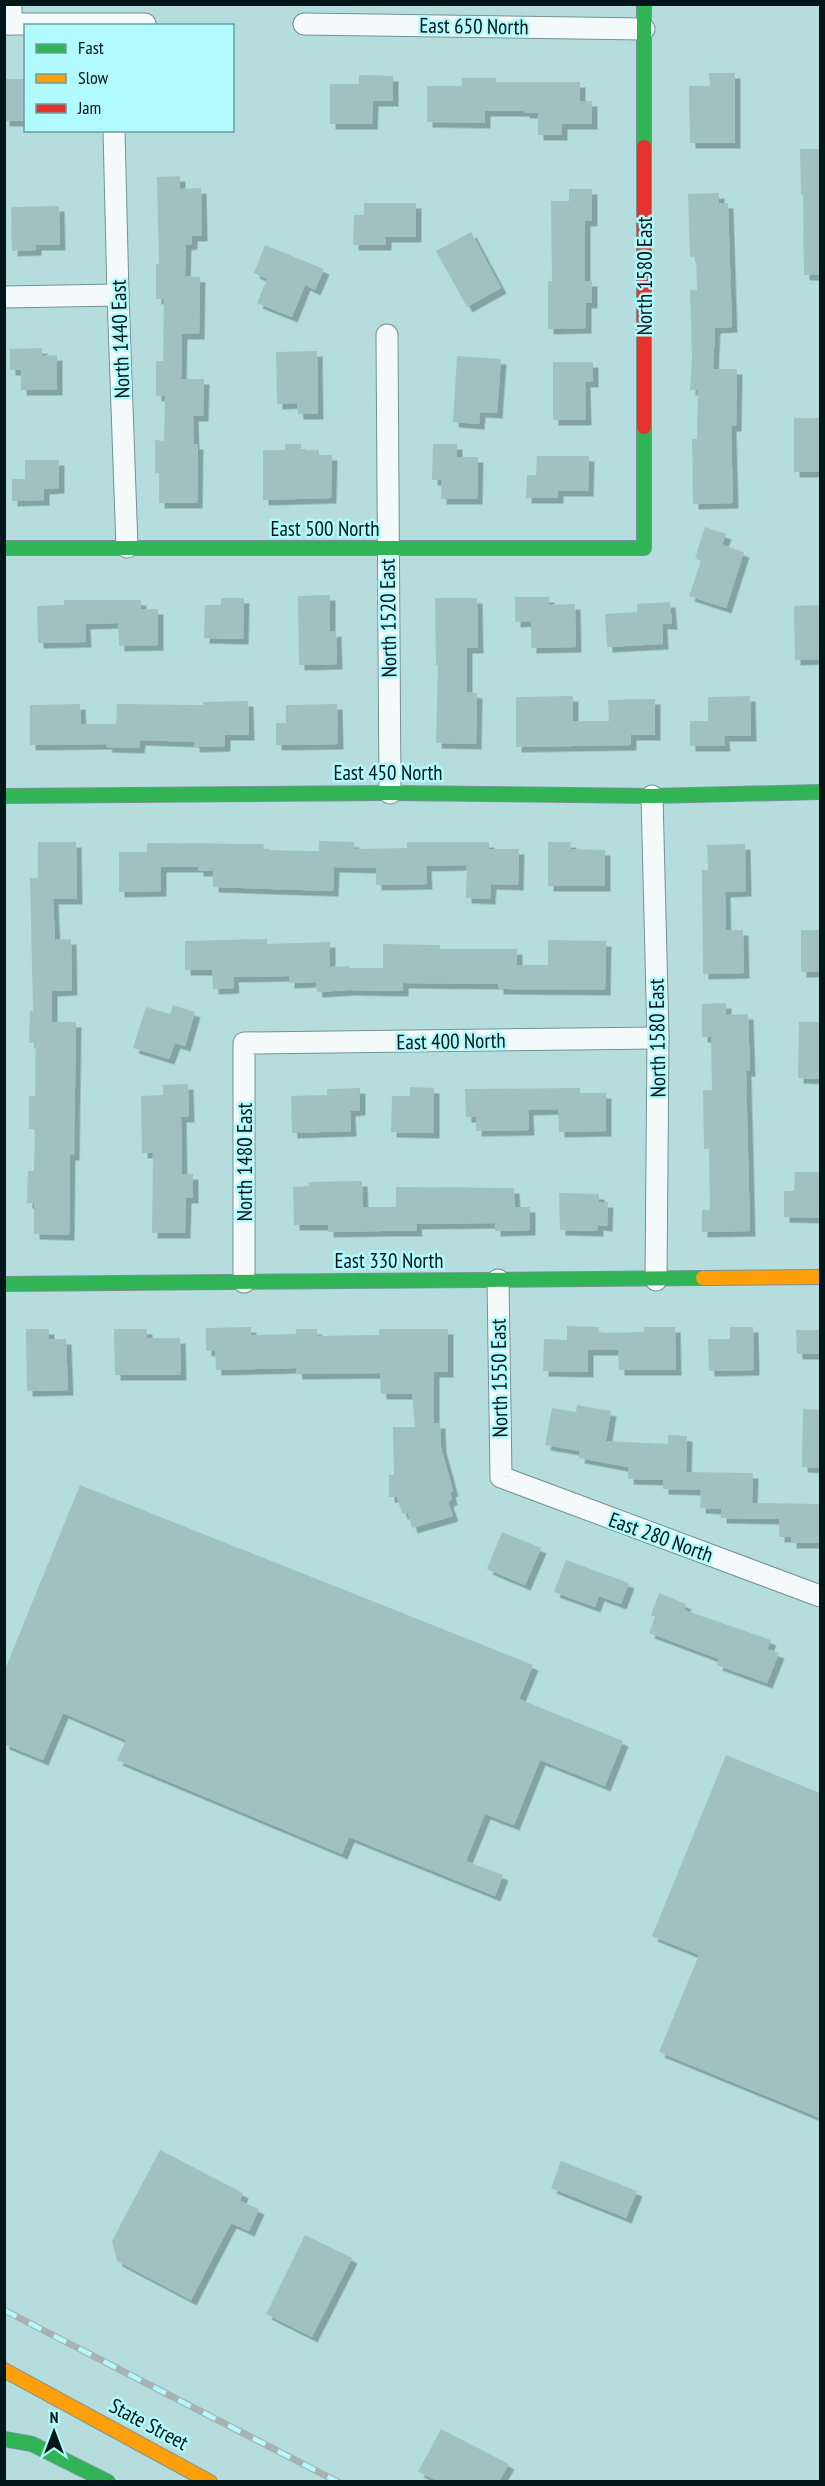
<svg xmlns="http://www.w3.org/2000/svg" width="825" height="2486" font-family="'PT Sans Narrow',sans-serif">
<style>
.building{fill:#a1c0c1;filter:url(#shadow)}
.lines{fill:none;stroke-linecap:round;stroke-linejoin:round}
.street-casing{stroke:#739394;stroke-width:23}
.fast-casing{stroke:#739394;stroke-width:16}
.slow-casing{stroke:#739394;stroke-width:16}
.jam-casing{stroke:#739394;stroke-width:16}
.street{stroke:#f4fafa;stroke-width:21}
.fast{stroke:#30b455;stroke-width:14}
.slow{stroke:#ff9f0a;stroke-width:14}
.jam{stroke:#e5322d;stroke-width:14}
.rail-casing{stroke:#a9b2b3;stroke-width:7}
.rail{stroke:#b1fafe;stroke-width:4.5;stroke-dasharray:14;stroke-linecap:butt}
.labels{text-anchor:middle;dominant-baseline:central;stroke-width:5;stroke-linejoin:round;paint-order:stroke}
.street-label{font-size:21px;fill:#001618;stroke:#b1fafe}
</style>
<defs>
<filter id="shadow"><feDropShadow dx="5.5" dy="5.5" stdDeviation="0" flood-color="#0004"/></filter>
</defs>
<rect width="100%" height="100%" fill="#b6ddde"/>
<!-- building -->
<g class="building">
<path d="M709 73H735V143H690L689 86H710Z"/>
<path d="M359 75 393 76V101H373L372 124H330V84H359Z"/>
<path d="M462 78H496V82H580V101H592V124H562V135H538V113H524V111H485V123L427 122V86H462Z"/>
<rect x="4" y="79" width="22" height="42"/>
<path d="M800 149H820V275H804L803 195H801Z"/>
<path d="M180 176V189L201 188 202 236H192V244L186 245 185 276 200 277 199 334H182L181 379H204L203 416H193L194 444H198L197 503H159V473H155V440L164 441 165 396H156V361H163L164 299H156V264H159L157 177Z"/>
<path d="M569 189H592V221H585V281H592V303H586V328L548 329V281H552L551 201H569Z"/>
<path d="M719 193V203H728L732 327 715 328 713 369H737L736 426H731L733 503 693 504 692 439H697L698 390H690L692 358 690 290H697L696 257H690L688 194Z"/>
<path d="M364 203H416V237H386V245H353L354 215H364Z"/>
<path d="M59 206 60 245H36V250L12 251 11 207Z"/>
<path d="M471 232 501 288 467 307 436 251Z"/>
<path d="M265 245 324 269 315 290 305 285 292 317 257 303 267 279 254 273Z"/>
<path d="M42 348V356L57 355V390H21V370H10V349Z"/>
<path d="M317 351 318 414H298L297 403 277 404 276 352Z"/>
<path d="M457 356 501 359 497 413 480 412 479 424 453 422Z"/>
<path d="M553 362H593V382H585L586 420H553Z"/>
<rect x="794" y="418" width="26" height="54"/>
<path d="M285 444H301V450H319V455H332L331 498 263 500V450H285Z"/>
<path d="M433 444H457V457H478L477 499H441L442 480H432Z"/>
<path d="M537 456H589L588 491H558V498H526L527 475H536Z"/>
<path d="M25 460H59V488L44 489V500L12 501V479H25Z"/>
<path d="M705 527 726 534 722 545 744 552 726 608 689 596 701 561 695 558Z"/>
<path d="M330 595V632L336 631 337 664 299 665 298 596Z"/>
<path d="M515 597H549V605L575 604 576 647 531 648V621L515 622Z"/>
<path d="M221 598H244L243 639 204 638 205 605H221Z"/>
<path d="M435 598H477L478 648H467V692L477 693 476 744 436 743 438 665H436Z"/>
<path d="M64 600H141V609H158V645L119 646 118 623 85 624 86 642 38 643 37 606 64 605Z"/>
<path d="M670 602 672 624H662L663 644 607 647 605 614 637 612V604Z"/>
<path d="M820 605V659L795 660 794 606Z"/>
<path d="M573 696V721H609L608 700 655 699V735H631V745L516 747V697Z"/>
<path d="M750 696 751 736H724L725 746H690V721H708V697Z"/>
<path d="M248 701 249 735H225V746L194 747V742L140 740 139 748 106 747 107 744 30 745V705L80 704 81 724H116L117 704 203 705V702Z"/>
<path d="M337 704 338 744 276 745V723H286V705Z"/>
<path d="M319 841 354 842V849L407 848V842H489V849H519L518 885 491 884 490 899 466 898 467 865 426 866 427 884 376 885V868L334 867 333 891 213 887V871H198V867H161V891L119 892V852H147V843L264 844 263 850 319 851Z"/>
<path d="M38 842H76L77 899H53L55 940 71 939 72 990 52 991V1022H76L74 1155H70L69 1235 34 1234V1203H27L28 1171H34L35 1129H29V1096H35L36 1043H29L30 1011H33L30 878H38Z"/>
<path d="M548 842H571L570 849 605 850V886H548Z"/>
<path d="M745 844 746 891 725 892 726 930H743L744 973 703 974 702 870H708L707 845Z"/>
<rect x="801" y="930" width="19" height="42"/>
<path d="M267 939V944L330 942V967L349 966 350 968H383V944L440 945V949H517V965H548V940L606 941 605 990 498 989V984L403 983V991L350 990 317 992 316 982 289 983V976L233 977 234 988 213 989 212 970H185V941Z"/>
<path d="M726 1003V1015L748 1014 750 1071H746L750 1231 702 1232V1210H710L709 1149H704L703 1090H712L711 1037H702V1004Z"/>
<path d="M173 1005 195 1012 185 1046 175 1043 169 1059 133 1048 146 1007 170 1014Z"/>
<path d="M799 1022H820V1079L798 1078Z"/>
<path d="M188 1084 189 1117H181L182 1174H193V1198H186L185 1233H152L153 1153H142L141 1096 163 1095V1085Z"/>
<path d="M410 1087 434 1088V1133L391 1132 392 1096H410Z"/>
<path d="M360 1088V1110L350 1111 351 1131 292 1133 291 1096 327 1095V1089Z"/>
<path d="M580 1088V1093H606V1131L559 1132 558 1109 528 1110 529 1130 476 1131V1117H466L465 1089Z"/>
<path d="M795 1172H820V1218L784 1217V1191H794Z"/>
<path d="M362 1181 363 1207H396V1187L514 1188 515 1207H530V1230L495 1231V1223L416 1224 417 1231H383L328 1232V1225H294L293 1187 309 1186 308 1182Z"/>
<path d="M559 1193 599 1194V1202H608L607 1226 598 1225V1231L560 1230Z"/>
<path d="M567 1326 599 1327V1333L644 1332V1327H675L676 1370H619L618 1350H588V1372L543 1371 544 1339 567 1340Z"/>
<path d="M251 1327V1335L296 1334V1329H317V1336L379 1335V1329H448V1372H434V1423H440L441 1447 453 1491 450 1492 452 1499 448 1502 453 1516 412 1528 408 1513 402 1514 397 1497H389V1475H394L393 1427H415L412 1394H381L380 1373 297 1374 296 1368 216 1370 215 1350 206 1351V1328Z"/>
<path d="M730 1327H753L754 1370 709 1371 708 1339H730Z"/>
<path d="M26 1329H49V1339H66L68 1390 27 1391Z"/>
<path d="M114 1329H147V1338H180L181 1375H115Z"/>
<path d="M796 1330H820V1354H797Z"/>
<path d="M577 1405 611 1411 606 1441 668 1444V1435L687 1436 686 1472 753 1473 752 1503 820 1504V1543H791V1537H779V1519L721 1518V1509L700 1508 701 1490 663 1489V1480L628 1479V1467L579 1458 580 1451 545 1445 552 1408 576 1412Z"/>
<path d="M803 1409 820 1410V1468L802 1467Z"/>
<path d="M80 1485 533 1665 519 1699 623 1741 605 1786 540 1760 514 1825 485 1814 466 1861 503 1875 495 1896 349 1837 342 1854 117 1760 126 1740 63 1713 43 1760 4 1744V1672Z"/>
<path d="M502 1532 541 1548 525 1585 487 1569Z"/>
<path d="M566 1560 629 1583 621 1604 599 1596 595 1607 554 1592Z"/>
<path d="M659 1593 686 1604 684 1610 771 1640 767 1649 779 1653 767 1683 717 1665 719 1659 649 1633 655 1617 651 1615Z"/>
<path d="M726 1755 820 1793V2118L659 2052 699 1955 652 1936Z"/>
<path d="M160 2150 243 2193 240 2201 259 2209 249 2231 231 2223 191 2300 117 2261 112 2241Z"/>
<path d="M561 2161 637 2191 626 2218 551 2188Z"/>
<path d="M305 2235 352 2258 312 2337 266 2314Z"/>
<path d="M441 2429 509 2464 499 2481H438L418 2472Z"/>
</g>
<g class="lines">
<!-- street casing -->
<g class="street-casing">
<g id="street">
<path d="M11 4V24"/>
<path d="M4 24H145"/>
<path d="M304 24 644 29"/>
<path d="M114 130 118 295 127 547"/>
<path d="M4 297 118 295"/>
<path d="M387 335 390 793"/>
<path d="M652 796 658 1038 656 1280"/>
<path d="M498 1280 501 1477 820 1596"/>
<path d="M244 1282V1043L658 1038"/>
</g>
</g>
<!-- fast casing -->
<g class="fast-casing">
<g id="fast">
<path d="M644 4V147"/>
<path d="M4 548H644V427"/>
<path d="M4 796 390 793 652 796 820 792"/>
<path d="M4 1284 703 1278"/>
<path d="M4 2439 32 2444 108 2482"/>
</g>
</g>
<!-- slow casing -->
<g class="slow-casing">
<g id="slow">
<path d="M703 1278 820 1277"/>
<path d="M4 2370 210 2482"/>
</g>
</g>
<!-- jam casing -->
<g class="jam-casing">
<path id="jam" d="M644 147V427"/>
</g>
<!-- street -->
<use href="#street" class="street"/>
<!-- fast -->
<use href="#fast" class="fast"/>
<!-- slow -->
<use href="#slow" class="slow"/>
<!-- jam -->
<use href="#jam" class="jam"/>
<!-- rail casing -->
<g class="rail-casing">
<path id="rail" d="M4 2310 338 2482"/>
</g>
<!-- rail -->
<use href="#rail" class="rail"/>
</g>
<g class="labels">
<!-- street labels -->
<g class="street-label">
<text transform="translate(474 26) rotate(1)">East 650 North</text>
<text transform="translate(644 276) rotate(-90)">North 1580 East</text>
<text transform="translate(120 339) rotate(-92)">North 1440 East</text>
<text x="325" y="528">East 500 North</text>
<text transform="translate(388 618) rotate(-91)">North 1520 East</text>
<text x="388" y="772">East 450 North</text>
<text transform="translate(657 1038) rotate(-91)">North 1580 East</text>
<text transform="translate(451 1041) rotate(-1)">East 400 North</text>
<text transform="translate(244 1162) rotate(-90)">North 1480 East</text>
<text x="389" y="1260">East 330 North</text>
<text transform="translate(499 1378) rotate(-91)">North 1550 East</text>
<text transform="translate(661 1537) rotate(20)">East 280 North</text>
<text transform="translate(149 2424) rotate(28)">State Street</text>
</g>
</g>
<!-- border -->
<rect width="825" height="2486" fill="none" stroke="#001618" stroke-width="12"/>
<!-- legend -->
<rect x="24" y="24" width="210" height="108" fill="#b1fafe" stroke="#6a9fa2" stroke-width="1.5"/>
<rect x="36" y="44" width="30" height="9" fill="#30b455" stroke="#6a9fa2" stroke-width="1.5"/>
<text x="78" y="54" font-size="18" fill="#001618">Fast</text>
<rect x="36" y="74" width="30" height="9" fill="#ff9f0a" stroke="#6a9fa2" stroke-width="1.5"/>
<text x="78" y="84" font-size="18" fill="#001618">Slow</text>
<rect x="36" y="104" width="30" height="9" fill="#e5322d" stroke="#6a9fa2" stroke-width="1.5"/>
<text x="78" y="114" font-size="18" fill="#001618">Jam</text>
<!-- north arrow -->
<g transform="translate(54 2432)" stroke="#b1fafe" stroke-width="4.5" paint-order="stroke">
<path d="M0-4.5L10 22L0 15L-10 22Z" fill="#001618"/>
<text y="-9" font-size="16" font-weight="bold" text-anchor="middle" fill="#001618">N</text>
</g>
</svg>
